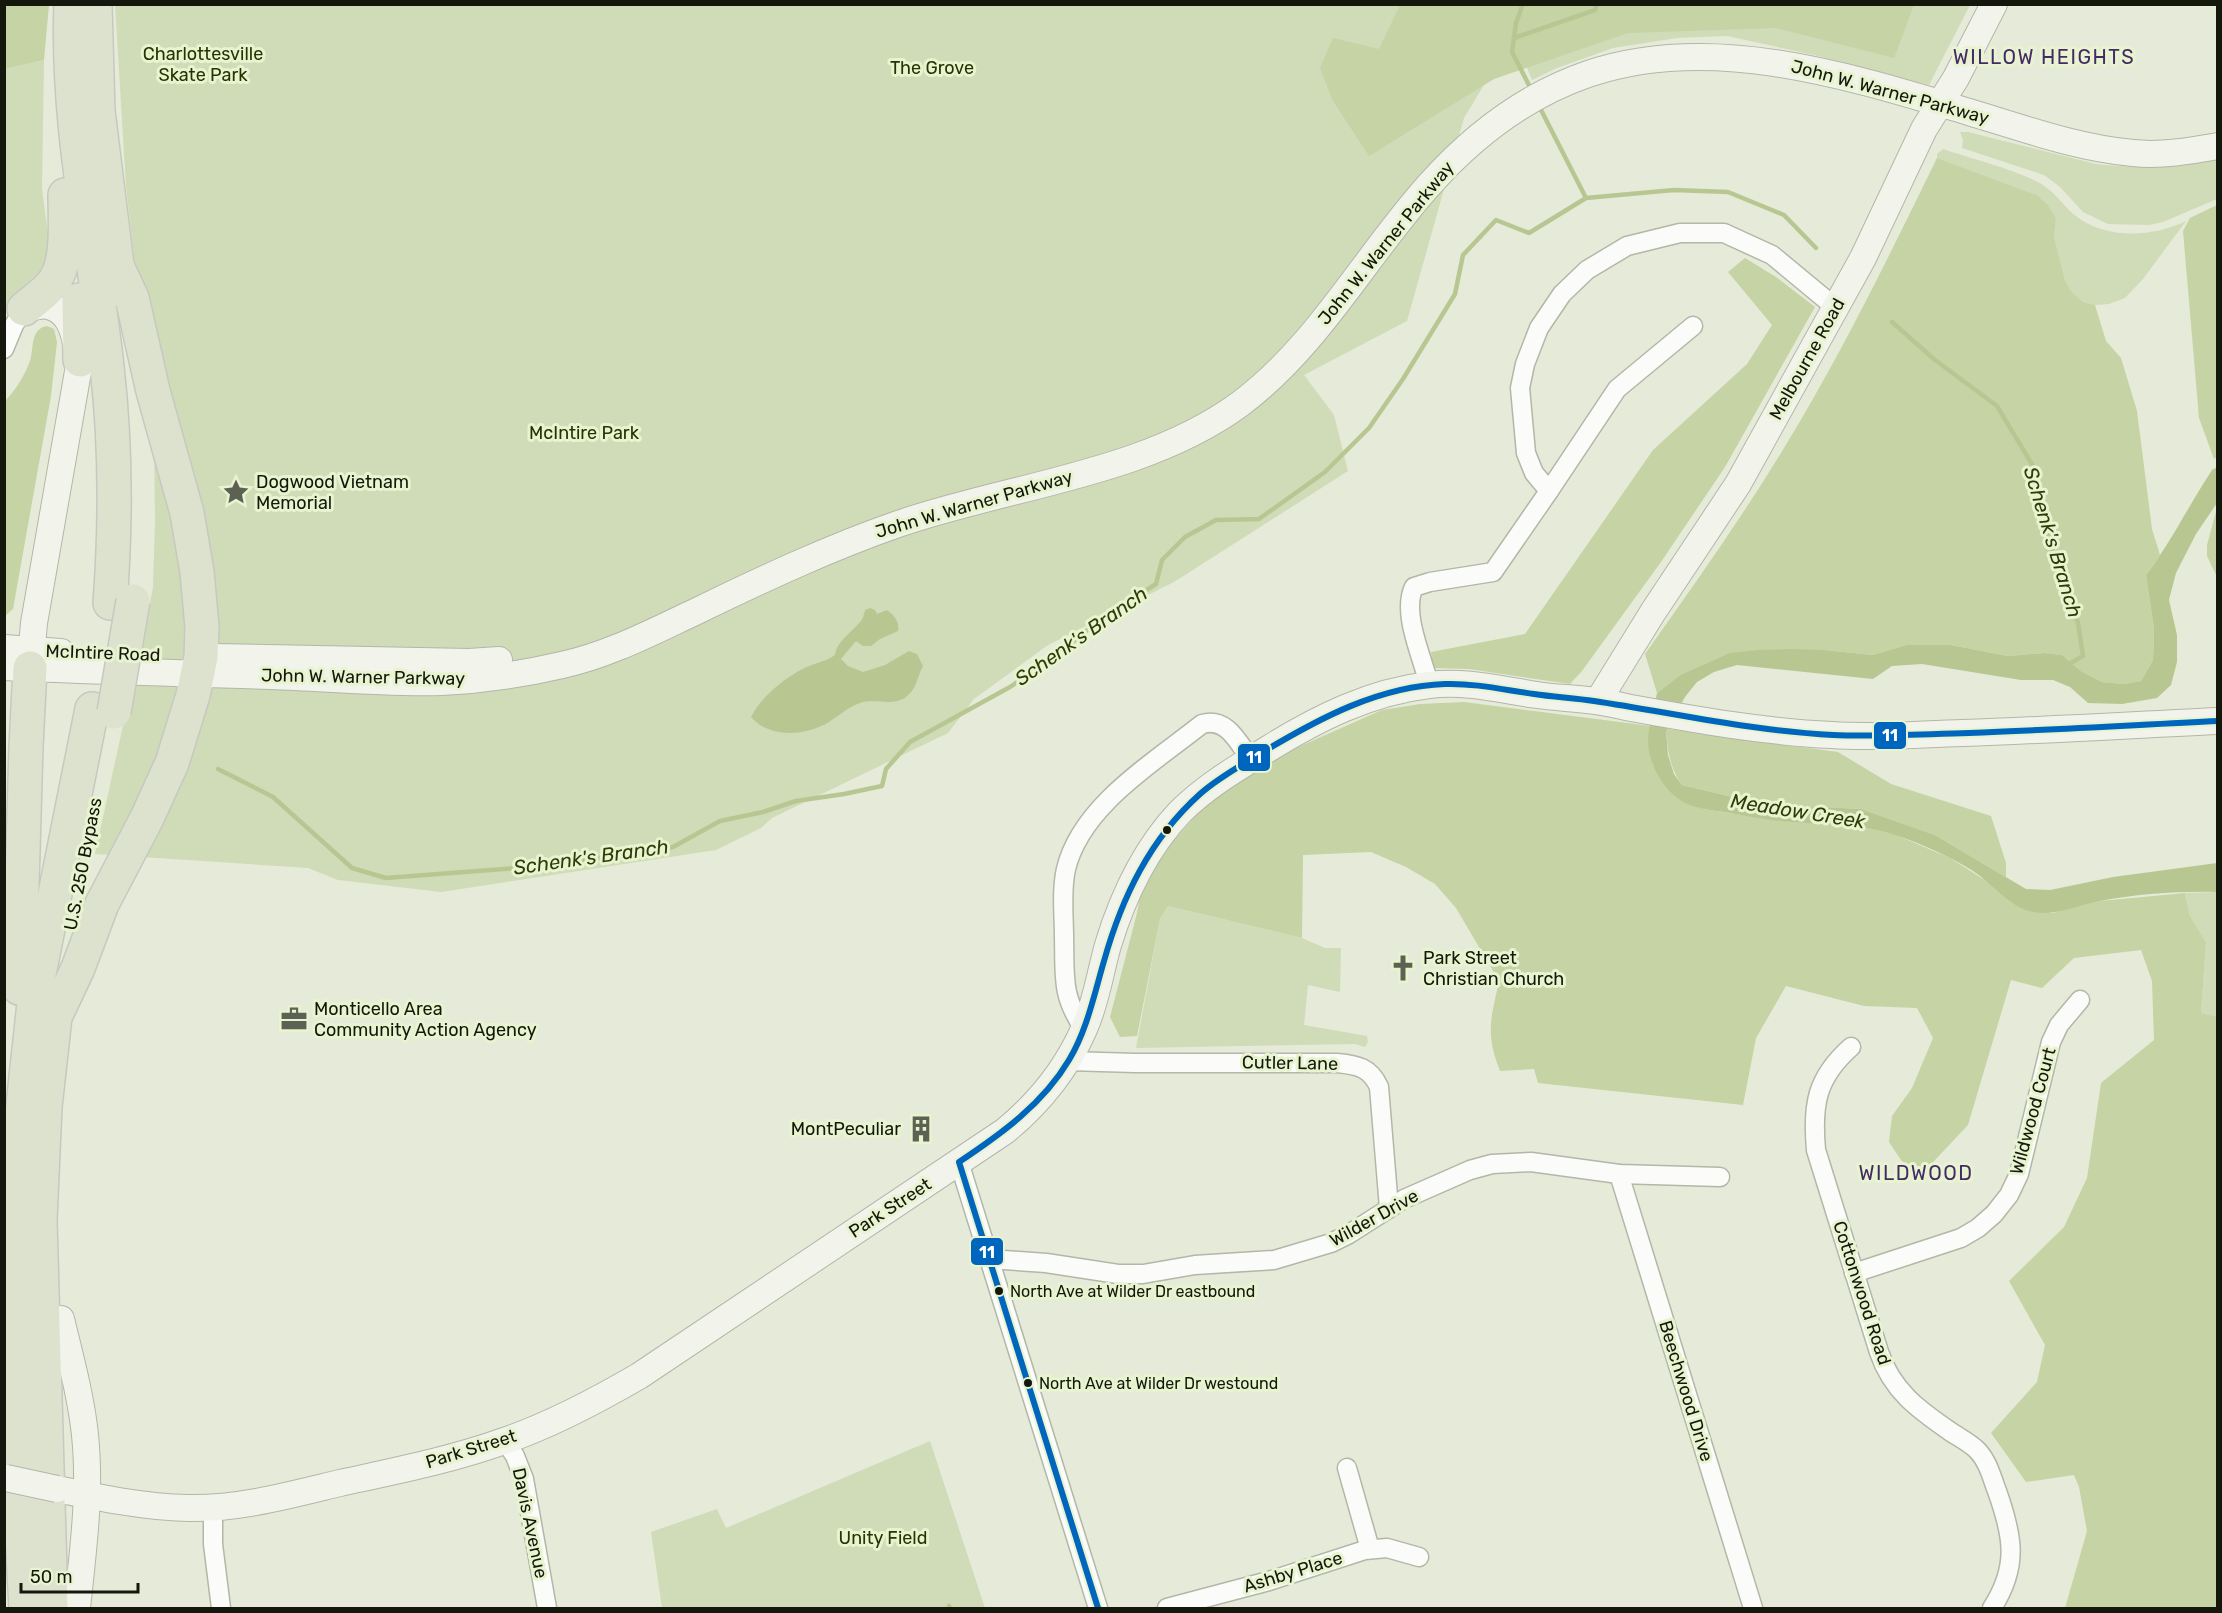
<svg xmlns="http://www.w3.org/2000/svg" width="2222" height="1613" font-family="Rubik,sans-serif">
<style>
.green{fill:#d0dbb8}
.forest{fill:#c5d3a5}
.water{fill:#b8c792}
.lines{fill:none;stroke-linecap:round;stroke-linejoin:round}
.stream{stroke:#b8c792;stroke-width:4.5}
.street-casing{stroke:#b2b7a8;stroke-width:21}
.secondary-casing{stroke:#b2b7a8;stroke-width:28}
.highway-casing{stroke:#c6c9c0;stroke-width:36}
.street{stroke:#fbfcf9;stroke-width:18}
.secondary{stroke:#f2f4ec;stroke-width:26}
.highway{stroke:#dde2cf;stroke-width:33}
.secondary-bridge-casing{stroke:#b2b7a8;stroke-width:28;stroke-linecap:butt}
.highway-bridge-casing{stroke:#c6c9c0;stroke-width:36;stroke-linecap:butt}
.secondary-bridge{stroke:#f2f4ec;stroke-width:26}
.highway-bridge{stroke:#dde2cf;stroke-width:33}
.bus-1-casing{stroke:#e8f3d0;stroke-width:10}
.bus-1{stroke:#0065bd;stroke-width:6}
.bus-dot{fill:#14170b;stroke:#e8f3d0;stroke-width:2}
.labels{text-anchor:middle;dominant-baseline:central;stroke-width:6;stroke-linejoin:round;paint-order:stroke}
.bus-label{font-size:16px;fill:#14170b;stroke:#e8f3d0;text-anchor:start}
.park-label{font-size:18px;fill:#283300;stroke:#e8f3d0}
.street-label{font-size:18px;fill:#14170b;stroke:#e8f3d0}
.poi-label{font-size:18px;fill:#14170b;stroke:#e8f3d0;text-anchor:start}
.neighbourhood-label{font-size:20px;letter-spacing:1.5px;fill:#452b66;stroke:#e8f3d0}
.water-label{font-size:20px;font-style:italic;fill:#303c07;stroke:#e8f3d0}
.line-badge{stroke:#e8f3d0;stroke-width:2}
.badge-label{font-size:16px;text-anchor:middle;font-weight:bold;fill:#fff}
</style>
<rect width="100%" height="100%" fill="#e5ebd8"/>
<!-- green -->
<g class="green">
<path d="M115 5H1970L1929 85 1814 55 1727 36 1677 38 1613 48 1557 68 1532 80 1518 46 1519 27 1464 118 1407 321 1304 375 1334 415 1348 471 1174 582 1048 645 974 699 948 733 772 818 761 828 716 850 441 892 338 880 308 868 95 854 153 588 155 522 154 430 126 186Z"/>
<path d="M44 60 42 189 50 249 44 268 19 290 5 309V69Z"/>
<path d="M1960 132H1968L2096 164C2137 169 2176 166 2217 158V199L2163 222 2149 225 2108 224 2083 212 2060 187 2044 175 1962 148 1963 140Z"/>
<path d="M1943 149C1972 159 2018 170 2043 185 2057 194 2066 210 2080 219 2110 240 2156 236 2186 221L2143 279 2125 298 2109 304 2095 305 2083 302 2071 291 2065 280 2054 237 2056 218 2048 205 2037 195 1937 158V154Z"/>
<path d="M2217 892V1017L2201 1013 2206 942 2190 916 2185 893Z"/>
<path d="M1168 906 1302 938 1325 948H1341L1340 992 1308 985 1304 1025 1367 1036 1368 1042 1365 1047 1355 1044 1136 1048 1160 919Z"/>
<path d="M930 1441 985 1608H662L651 1532 717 1509 726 1528Z"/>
</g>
<!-- forest -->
<g class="forest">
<path d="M4 5H49L44 60 5 69Z"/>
<path d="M1400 5H1914L1894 58 1776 28 1628 33 1494 79 1369 156 1333 101 1320 68 1333 38 1379 49Z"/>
<path d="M1937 158 2037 195 2048 205 2056 218 2054 237 2065 280 2071 291 2083 302 2095 305 2106 341 2121 358 2137 411 2152 529 2160 555 2146 575 2154 629 2153 660 2141 681 2124 684 2102 682 2081 671 2062 655 2044 653 2008 656 1951 645H1906L1873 655 1824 650 1729 653 1680 675 1657 693 1645 654C1694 585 1743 516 1787 443 1843 351 1890 254 1937 158Z"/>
<path d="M2217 205 2218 456 2214 459 2199 418 2183 231 2190 218Z"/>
<path d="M1745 258 1776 277 1815 307 1725 467 1661 562 1582 671 1570 684 1469 669 1433 668 1431 652 1525 634 1653 450 1747 364 1772 325 1728 272Z"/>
<path d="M47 326 54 329 57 342 51 396 13 609 5 616V401C15 391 25 375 30 361 34 348 30 329 47 326Z"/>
<path d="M2217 508 2218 577H2217L2207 556V545Z"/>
<path d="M1464 702 1651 726 1648 743 1653 766 1704 809 1767 819 1804 823H1832L1870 828 1896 835 1950 858 1991 884 2012 903 2053 913 2100 901 2185 893 2190 916 2206 942 2201 1013 2218 1017 2217 1608H2065L2087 1531 2079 1487 2074 1475 2026 1482 1991 1433 2037 1382 2045 1345 2009 1281 2064 1227 2087 1178 2101 1083 2154 1040 2152 981 2141 950 2074 958 2042 988 2011 980 1968 1125 1919 1177 1901 1160 1889 1142 1892 1116 1912 1088 1933 1038 1917 1008 1864 1006 1786 986 1756 1038 1743 1105 1538 1083 1534 1069 1500 1071C1485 1033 1491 1019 1499 981L1456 908 1435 884 1406 867 1371 852 1303 855 1302 938 1168 906 1160 919 1137 1036 1120 1037 1110 1017 1137 913 1142 884 1160 856 1203 808 1241 781 1296 748 1382 710 1420 704Z"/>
<path d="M1668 729 1838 752 1891 784 1991 816 2006 863V877L1935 835 1861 809 1762 804 1682 785C1670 768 1668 752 1666 732Z"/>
</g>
<!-- water -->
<g class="water">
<path d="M2217 467V503L2196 534 2176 573 2169 600 2177 635V662L2171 685 2157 698 2122 704 2088 703 2070 687 2053 680H2021L1922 664 1892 666 1873 679 1737 665 1714 672 1697 682 1685 697 1666 732 1668 755 1674 774 1682 785 1762 804 1861 809 1935 835 2026 889 2050 890 2113 877 2217 863V892C2179 891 2137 894 2100 901 2077 906 2056 916 2033 912 2010 908 1992 883 1973 871 1949 856 1922 844 1895 835 1865 825 1836 824 1805 823 1778 822 1750 817 1724 812 1710 810 1692 808 1680 800 1663 789 1648 763 1648 742 1648 726 1654 709 1657 693L1680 675 1729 653 1758 650 1791 649 1824 650 1873 655 1906 645H1951L2008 656 2044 653 2062 655 2081 671 2102 682 2124 684 2141 681 2153 660 2154 629 2146 575C2171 542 2189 505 2212 470Z"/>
<path d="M870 608 875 610 877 614 887 610C894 615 900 622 898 631L880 639 871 646H863L856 641 841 659 848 666 863 672 885 665 909 651 917 654 923 666C917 677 917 689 906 697 892 707 876 698 860 703 848 707 840 715 829 722 806 736 770 739 751 717 761 696 788 675 809 666 817 663 828 660 835 655 837 641 851 633 859 623 863 620 864 614 865 610Z"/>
</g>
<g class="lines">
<!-- stream -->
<g class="stream">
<path d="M1523 4 1516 23 1512 52 1532 91"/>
<path d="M1514 38 1595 10 1597 4"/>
<path d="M1538 104 1586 198"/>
<path d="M1892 322 1935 360 1997 406 2036 471 2039 504 2055 560 2078 623 2083 656 2067 665"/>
<path d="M218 769 273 797 352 868 386 878 543 866 673 847 720 821 763 812 796 801 844 794 882 786 886 769 910 742 1010 687 1057 655 1097 622 1156 584 1162 560 1185 537 1216 520 1259 519 1325 472 1369 428 1403 379 1455 294 1463 255 1496 220 1529 233 1586 198 1674 190 1728 192 1784 215 1816 248"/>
<path d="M949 1606 950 1608"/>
</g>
<!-- street casing -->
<g class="street-casing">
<g id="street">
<path d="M1693 326 1617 389 1549 491 1534 473 1526 453 1520 388 1525 364 1539 328 1562 294 1587 270 1627 246 1680 233H1724L1772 255 1836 308"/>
<path d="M4 349 14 325 24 309"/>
<path d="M1429 685C1423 658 1401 613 1414 587L1430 582 1493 572 1549 491"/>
<path d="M1084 1029C1061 995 1065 977 1064 937 1064 915 1061 891 1066 869 1081 806 1153 763 1202 724 1227 717 1238 742 1251 760"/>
<path d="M1851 1047C1816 1078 1812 1105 1816 1150L1879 1352C1892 1391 1919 1410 1951 1432 1960 1438 1970 1443 1977 1450 1988 1461 1992 1478 1997 1491 2013 1536 2019 1566 1992 1608"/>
<path d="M1068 1061 1135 1063H1337C1357 1065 1370 1067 1379 1087L1389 1208"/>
<path d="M959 1162 1098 1608"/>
<path d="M1619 1174 1753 1608"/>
<path d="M990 1259 1046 1263 1118 1274H1143L1195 1265 1274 1260 1331 1243 1349 1234 1404 1199 1470 1170 1492 1164 1531 1162 1619 1174 1720 1177"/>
<path d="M1854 1273 1961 1238 1978 1228 1994 1214 2009 1195 2019 1174 2051 1042 2059 1025 2080 1000"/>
<path d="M505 1441 515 1456 524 1479 547 1608"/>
<path d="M1347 1468 1370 1549"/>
<path d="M213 1507V1544L221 1608"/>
<path d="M1167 1608 1269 1581 1365 1550 1387 1548 1419 1557"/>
</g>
</g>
<!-- secondary casing -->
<g class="secondary-casing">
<g id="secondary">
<path d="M24 309C31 308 41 304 48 306 73 311 75 340 80 360L34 623 30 668"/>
<path d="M4 648 61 652"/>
<path d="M214 657 469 662 499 660"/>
<path d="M4 667C94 671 183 673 272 676 328 678 386 684 442 682 482 680 523 674 562 665 609 655 654 631 697 611 763 579 829 548 898 524 1008 486 1145 474 1240 404 1319 345 1365 256 1430 184 1473 136 1527 95 1588 74 1711 32 1849 76 1969 112 2022 128 2077 148 2133 153 2161 156 2190 151 2218 146"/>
<path d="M1598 701 1653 612 1738 484 1863 258 1924 129 1956 78 1994 4"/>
<path d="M61 1319C70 1357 81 1396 85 1435 91 1493 83 1551 77 1608"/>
<path d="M57 1489C100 1498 144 1507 188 1508 240 1509 290 1495 340 1483 395 1471 451 1460 504 1441 551 1425 596 1401 639 1376L1005 1131C1039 1103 1066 1070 1084 1029 1096 1003 1100 973 1108 945 1123 896 1144 850 1180 812 1206 786 1237 768 1268 749 1318 718 1370 692 1429 685 1465 680 1502 690 1537 695 1556 698 1576 698 1595 701 1607 702 1619 706 1631 708 1697 720 1765 732 1832 735 1876 738 1920 734 1963 733 2048 730 2133 725 2218 721"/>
</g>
</g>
<!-- highway casing -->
<g class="highway-casing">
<g id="highway">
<path d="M71 4C66 126 94 247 107 367 116 446 116 524 110 603"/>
<path d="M95 4 98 111 120 289"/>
<path d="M79 300 80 360"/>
<path d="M24 309C33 301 45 293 53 283 69 263 65 220 65 195"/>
<path d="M19 988 26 747 30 668"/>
<path d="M26 1608 14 1385 16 1216 20 1133 35 994 92 709"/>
<path d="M51 1608 40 1220 45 1107 55 1017 78 968 102 904 147 818 172 763 193 695 201 657 202 627 197 572 187 513 153 391 132 298 118 268"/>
</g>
</g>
<!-- street -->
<use href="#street" class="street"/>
<!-- secondary -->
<use href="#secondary" class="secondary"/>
<!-- highway -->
<use href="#highway" class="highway"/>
<!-- secondary-bridge casing -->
<g class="secondary-bridge-casing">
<path id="secondary-bridge" d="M6 1478 57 1489"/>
</g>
<!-- highway-bridge casing -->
<g class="highway-bridge-casing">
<path id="highway-bridge" d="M114 712 133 601"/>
</g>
<!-- secondary-bridge -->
<use href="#secondary-bridge" class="secondary-bridge"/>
<!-- highway-bridge -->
<use href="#highway-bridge" class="highway-bridge"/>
<!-- bus-1 casing -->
<g class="bus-1-casing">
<path id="bus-1" d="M1098 1608 959 1162C1001 1134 1043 1104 1069 1060 1087 1030 1094 995 1104 961 1122 897 1150 839 1200 794 1219 777 1242 765 1263 752 1318 719 1379 686 1445 684 1475 683 1505 690 1534 694 1554 697 1574 698 1594 701 1674 713 1752 731 1833 735 1878 737 1924 734 1969 733 2052 730 2135 725 2218 721"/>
</g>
<!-- bus-1 -->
<use href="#bus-1" class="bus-1"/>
</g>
<!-- icons -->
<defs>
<g id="sight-bare" transform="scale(2.07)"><path d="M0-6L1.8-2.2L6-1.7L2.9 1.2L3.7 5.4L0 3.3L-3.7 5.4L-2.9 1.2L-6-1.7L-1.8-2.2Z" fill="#5d6153" stroke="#e8f3d0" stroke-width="2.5" paint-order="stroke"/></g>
<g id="church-bare" transform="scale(2.07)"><path d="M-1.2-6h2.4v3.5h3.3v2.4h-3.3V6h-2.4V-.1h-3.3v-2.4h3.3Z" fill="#5d6153" stroke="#e8f3d0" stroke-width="2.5" paint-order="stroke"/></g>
<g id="office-bare" transform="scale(2.07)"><path d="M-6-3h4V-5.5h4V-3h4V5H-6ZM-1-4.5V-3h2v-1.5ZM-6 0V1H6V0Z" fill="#5d6153" stroke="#e8f3d0" stroke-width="2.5" paint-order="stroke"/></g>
<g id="building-bare" transform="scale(2.07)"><path d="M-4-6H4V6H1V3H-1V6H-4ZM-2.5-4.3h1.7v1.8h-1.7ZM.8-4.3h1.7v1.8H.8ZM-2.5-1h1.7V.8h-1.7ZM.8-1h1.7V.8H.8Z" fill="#5d6153" stroke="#e8f3d0" stroke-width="2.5" paint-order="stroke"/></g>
</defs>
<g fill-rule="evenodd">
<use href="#sight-bare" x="236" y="492"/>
<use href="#church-bare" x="1403" y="968"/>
<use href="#office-bare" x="294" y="1019"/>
<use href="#building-bare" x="921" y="1129"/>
</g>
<!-- markers -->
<g class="bus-dot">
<circle cx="1167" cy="830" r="5"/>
<circle cx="999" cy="1291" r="5"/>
<circle cx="1028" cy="1383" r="5"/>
</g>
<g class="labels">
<!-- bus labels -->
<g class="bus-label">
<text x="1010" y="1291">North Ave at Wilder Dr eastbound</text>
<text x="1039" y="1383">North Ave at Wilder Dr westound</text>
</g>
<!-- park labels -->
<g class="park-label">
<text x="203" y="54">Charlottesville<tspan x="203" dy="21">Skate Park</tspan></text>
<text x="932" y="68">The Grove</text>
<text x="584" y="433">McIntire Park</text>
<text x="883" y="1538">Unity Field</text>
</g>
<!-- street labels -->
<g class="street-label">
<text transform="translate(1890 92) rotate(15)">John W. Warner Parkway</text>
<text transform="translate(1386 243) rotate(-51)">John W. Warner Parkway</text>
<text transform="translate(1807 359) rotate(-61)">Melbourne Road</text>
<text transform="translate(974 504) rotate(-16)">John W. Warner Parkway</text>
<text transform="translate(103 653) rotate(2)">McIntire Road</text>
<text transform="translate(363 677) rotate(1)">John W. Warner Parkway</text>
<text transform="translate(83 864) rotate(-79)">U.S. 250 Bypass</text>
<text transform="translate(1290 1063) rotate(1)">Cutler Lane</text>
<text transform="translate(2033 1111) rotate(-75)">Wildwood Court</text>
<text transform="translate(890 1208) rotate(-33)">Park Street</text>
<text transform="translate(1374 1218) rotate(-29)">Wilder Drive</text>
<text transform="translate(1862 1293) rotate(72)">Cottonwood Road</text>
<text transform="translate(1686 1391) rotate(73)">Beechwood Drive</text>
<text transform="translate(471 1449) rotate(-17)">Park Street</text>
<text transform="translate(530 1523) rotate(78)">Davis Avenue</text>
<text transform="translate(1293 1572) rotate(-17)">Ashby Place</text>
</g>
<!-- poi labels -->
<g class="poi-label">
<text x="256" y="482">Dogwood Vietnam<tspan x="256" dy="21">Memorial</tspan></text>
<text x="1423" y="958">Park Street<tspan x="1423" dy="21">Christian Church</tspan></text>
<text x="314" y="1009">Monticello Area<tspan x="314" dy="21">Community Action Agency</tspan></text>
<text x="901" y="1129" text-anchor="end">MontPeculiar</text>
</g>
<!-- neighbourhood labels -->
<g class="neighbourhood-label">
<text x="2044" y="57">WILLOW HEIGHTS</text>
<text x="1916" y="1173">WILDWOOD</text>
</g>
<!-- water labels -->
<g class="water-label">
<text transform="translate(2053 542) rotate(73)">Schenk's Branch</text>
<text transform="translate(1081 636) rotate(-35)">Schenk's Branch</text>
<text transform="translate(1798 811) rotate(9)">Meadow Creek</text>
<text transform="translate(591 857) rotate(-8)">Schenk's Branch</text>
</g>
</g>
<g class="line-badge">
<rect x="1873" y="721" width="34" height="29" rx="6" fill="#0065bd"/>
<rect x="1237" y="743" width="34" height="29" rx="6" fill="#0065bd"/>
<rect x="970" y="1237" width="34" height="29" rx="6" fill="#0065bd"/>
</g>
<g class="badge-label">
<text x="1890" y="741">11</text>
<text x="1254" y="763">11</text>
<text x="987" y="1258">11</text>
</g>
<!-- border -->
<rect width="2222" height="1613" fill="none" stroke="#14170b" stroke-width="12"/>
<!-- scale -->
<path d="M21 1583v9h117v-9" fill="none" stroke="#14170b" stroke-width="3"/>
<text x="30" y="1583" font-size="18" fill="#14170b" stroke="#e8f3d0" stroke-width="4.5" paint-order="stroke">50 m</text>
</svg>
